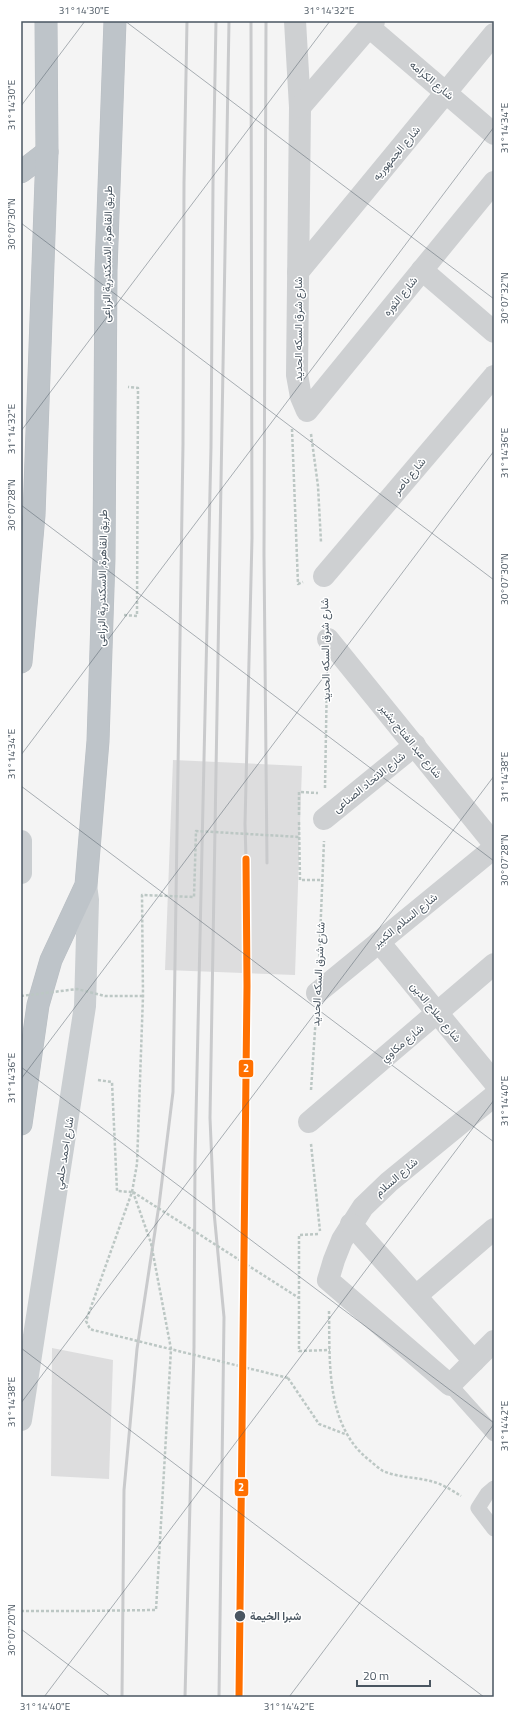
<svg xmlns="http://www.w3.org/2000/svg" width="515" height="1718" font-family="'Titillium Web',Vazirmatn,sans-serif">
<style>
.building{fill:#ddddde}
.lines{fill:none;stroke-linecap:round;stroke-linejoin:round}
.highway-casing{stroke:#b9bec3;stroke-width:23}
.path{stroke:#bcc7c4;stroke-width:2.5;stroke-dasharray:3 2;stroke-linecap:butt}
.lane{stroke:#ced0d2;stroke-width:15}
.street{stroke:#ced0d2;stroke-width:22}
.primary{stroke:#caced1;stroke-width:22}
.highway{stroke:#bec4c9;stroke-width:22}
.rail{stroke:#c9cacc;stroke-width:3}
.path-bridge{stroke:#bcc7c4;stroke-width:2.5;stroke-dasharray:3 2;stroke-linecap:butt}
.metro-1-casing{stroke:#fff;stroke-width:10}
.metro-1{stroke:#ff7000;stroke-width:7}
.ticks{fill:none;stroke:#4a5661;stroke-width:1;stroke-opacity:0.45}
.stop-dot{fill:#4a5661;stroke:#fff;stroke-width:1.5}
.labels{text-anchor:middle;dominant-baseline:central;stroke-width:3;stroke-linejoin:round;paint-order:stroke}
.street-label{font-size:11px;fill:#4a5661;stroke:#fff}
.stop-label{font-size:11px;font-weight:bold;fill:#4a5661;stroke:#fff;text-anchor:start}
.line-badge{stroke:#fff;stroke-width:1.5}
.badge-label{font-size:11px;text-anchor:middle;font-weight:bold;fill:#fff}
.neatline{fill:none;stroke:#4a5661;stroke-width:1.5}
.ticks-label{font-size:10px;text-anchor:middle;fill:#4a5661}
</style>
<rect width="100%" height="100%" fill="#f4f4f4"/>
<!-- building -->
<g class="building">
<path d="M173 760 302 766 295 975 165 970Z"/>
<path d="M52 1348 113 1360 109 1479 51 1476Z"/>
</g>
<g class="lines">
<!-- highway casing -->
<g class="highway-casing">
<g id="highway">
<path d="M21 172 47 152"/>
<path d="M21 662 34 515 47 152 46 21"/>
<path d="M21 1124 38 1005 51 960 86 885 98 741 104 558 106 270 115 21"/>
</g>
</g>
<!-- path -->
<g class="path">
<path d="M292 429 298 584 303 582"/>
<path d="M311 434 318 486 321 542"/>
<path d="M325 599 326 616"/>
<path d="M124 615 137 616 138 388 128 387"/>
<path d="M325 788 327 675"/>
<path d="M299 815V792L318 793"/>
<path d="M299 822 300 880H322"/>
<path d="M319 962 324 841"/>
<path d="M98 1080 112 1082 117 1191 132 1192"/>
<path d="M311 1090 316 1015"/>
<path d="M311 1144 320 1231"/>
<path d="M318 1234 299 1235V1351L330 1350"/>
<path d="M329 1311C330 1361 325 1425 369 1460 373 1463 378 1468 383 1471 399 1478 418 1477 434 1482 444 1485 453 1491 461 1496"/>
<path d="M288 1378 319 1424 345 1434"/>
<path d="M21 1611H82"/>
</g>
<!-- lane -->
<g class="lane">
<path d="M450 1385 494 1434"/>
<path d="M494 1488 487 1494 478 1508 494 1529"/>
</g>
<!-- street -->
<g class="street">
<path d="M295 21 300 107 297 375 301 397 307 411 494 182"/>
<path d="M369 27 494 134"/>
<path d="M300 107 374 21"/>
<path d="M422 270 494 332"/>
<path d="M298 272 494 34"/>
<path d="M324 576 494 376"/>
<path d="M328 639 494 844"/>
<path d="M324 819 415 745"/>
<path d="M379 942 494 1082"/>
<path d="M317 993 494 848"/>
<path d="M494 1096 389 1182 363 1207 342 1240 334 1260 328 1280 450 1385 494 1341"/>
<path d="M309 1122 494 964"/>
<path d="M351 1224 474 1361"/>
<path d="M416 1296 494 1229"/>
</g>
<!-- primary -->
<g class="primary">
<path d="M21 841V873"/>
<path d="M21 1420 85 1006 88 900 86 885"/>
</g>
<!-- highway -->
<use href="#highway" class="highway"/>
<!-- rail -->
<g class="rail">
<path d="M266 21 264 555 267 863"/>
<path d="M246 859 245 824 252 538 251 21"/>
<path d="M122 1697 124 1490 137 1349 159 1205 173 1092 183 444 184 183 187 21"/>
<path d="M185 1697 194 1347 195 1161 211 447 213 184 216 21"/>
<path d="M219 1697 224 1317 214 1212 210 1118 229 21"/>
</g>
<!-- path-bridge -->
<g class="path-bridge">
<path d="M21 996 77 989 105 996H143"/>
<path d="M133 1192 299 1298"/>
<path d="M288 1378 93 1330 90 1329 86 1321 132 1192 137 1164 143 996 142 895 194 897 196 831 300 837"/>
<path d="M82 1611 156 1610 171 1349 151 1243 133 1192"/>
</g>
<!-- metro-1 casing -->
<g class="metro-1-casing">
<path id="metro-1" d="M239 1697 247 986 246 859"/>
</g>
<!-- metro-1 -->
<use href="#metro-1" class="metro-1"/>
</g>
<!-- ticks -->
<path class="ticks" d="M125 21 494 299M21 106 85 21M21 223 494 580M21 431 330 21M21 505 494 861M21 755 494 127M21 786 494 1142M21 1067 494 1423M21 1079 494 451M21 1348 484 1697M21 1403 494 776M21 1629 111 1697M44 1697 494 1100M289 1697 494 1424"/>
<!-- markers -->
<circle class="stop-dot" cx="240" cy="1616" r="6"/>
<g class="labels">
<!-- street labels -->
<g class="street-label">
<text transform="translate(432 80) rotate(40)">شارع الكرامه</text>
<text transform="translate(396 153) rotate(-50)">شارع الجمهوريه</text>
<text transform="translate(107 254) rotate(-89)">طريق القاهرة, الاسكندرية الزراعى</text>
<text transform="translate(400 296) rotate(-51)">شارع الثوره</text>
<text transform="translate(298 329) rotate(-90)">شارع شرق السكه الحديد</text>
<text transform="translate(409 476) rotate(-50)">شارع ناصر</text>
<text transform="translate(102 578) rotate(-89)">طريق القاهرة, الاسكندرية الزراعى</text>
<text transform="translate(325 650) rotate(-91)">شارع شرق السكه الحديد</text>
<text transform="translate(411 741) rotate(51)">شارع عبد الفتاح بشير</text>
<text transform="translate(369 782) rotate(-39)">شارع الاتحاد الصناعى</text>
<text transform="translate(405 920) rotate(-39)">شارع السلام الكبير</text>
<text transform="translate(318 974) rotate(-87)">شارع شرق السكه الحديد</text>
<text transform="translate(436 1012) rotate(51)">شارع صلاح الدين</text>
<text transform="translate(402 1043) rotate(-40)">شارع مكاوي</text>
<text transform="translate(64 1153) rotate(-81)">شارع احمد حلمي</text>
<text transform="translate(396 1177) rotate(-41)">شارع السلام</text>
</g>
<!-- stop labels -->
<g class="stop-label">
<text x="250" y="1616">شبرا الخيمة</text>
</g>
</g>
<g class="line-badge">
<rect x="238" y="1059" width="16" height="19" rx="4" fill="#ff7000"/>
<rect x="234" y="1478" width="15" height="19" rx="4" fill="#ff7000"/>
</g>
<g class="badge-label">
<text x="246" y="1072">2</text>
<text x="241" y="1491">2</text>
</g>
<!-- border -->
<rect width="515" height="1718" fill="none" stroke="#ffffff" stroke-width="44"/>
<!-- scale -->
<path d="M357 1680v6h73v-6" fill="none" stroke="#4a5661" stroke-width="2"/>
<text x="363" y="1680" font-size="12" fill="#4a5661" stroke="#ffffff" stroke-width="3" paint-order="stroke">20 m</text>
<rect x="22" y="22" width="471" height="1674" class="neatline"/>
<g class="ticks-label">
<text x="84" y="14">31°14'30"E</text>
<text x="329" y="14">31°14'32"E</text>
<text transform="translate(11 105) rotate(-90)" y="4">31°14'30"E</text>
<text transform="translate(504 128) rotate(-90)" y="4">31°14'34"E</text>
<text transform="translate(11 224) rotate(-90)" y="4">30°07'30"N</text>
<text transform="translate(504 298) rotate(-90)" y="4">30°07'32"N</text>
<text transform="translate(11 429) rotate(-90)" y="4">31°14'32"E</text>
<text transform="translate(504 453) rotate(-90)" y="4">31°14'36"E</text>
<text transform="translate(11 505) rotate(-90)" y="4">30°07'28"N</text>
<text transform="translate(504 579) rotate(-90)" y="4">30°07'30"N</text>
<text transform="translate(11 754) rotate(-90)" y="4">31°14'34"E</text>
<text transform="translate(504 777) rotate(-90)" y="4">31°14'38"E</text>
<text transform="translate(504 860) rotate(-90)" y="4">30°07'28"N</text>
<text transform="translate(11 1078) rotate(-90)" y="4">31°14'36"E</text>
<text transform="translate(504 1101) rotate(-90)" y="4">31°14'40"E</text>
<text transform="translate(11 1402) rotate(-90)" y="4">31°14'38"E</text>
<text transform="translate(504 1426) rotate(-90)" y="4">31°14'42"E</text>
<text transform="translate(11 1630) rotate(-90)" y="4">30°07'20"N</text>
<text x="45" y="1710">31°14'40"E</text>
<text x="289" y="1710">31°14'42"E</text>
</g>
</svg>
